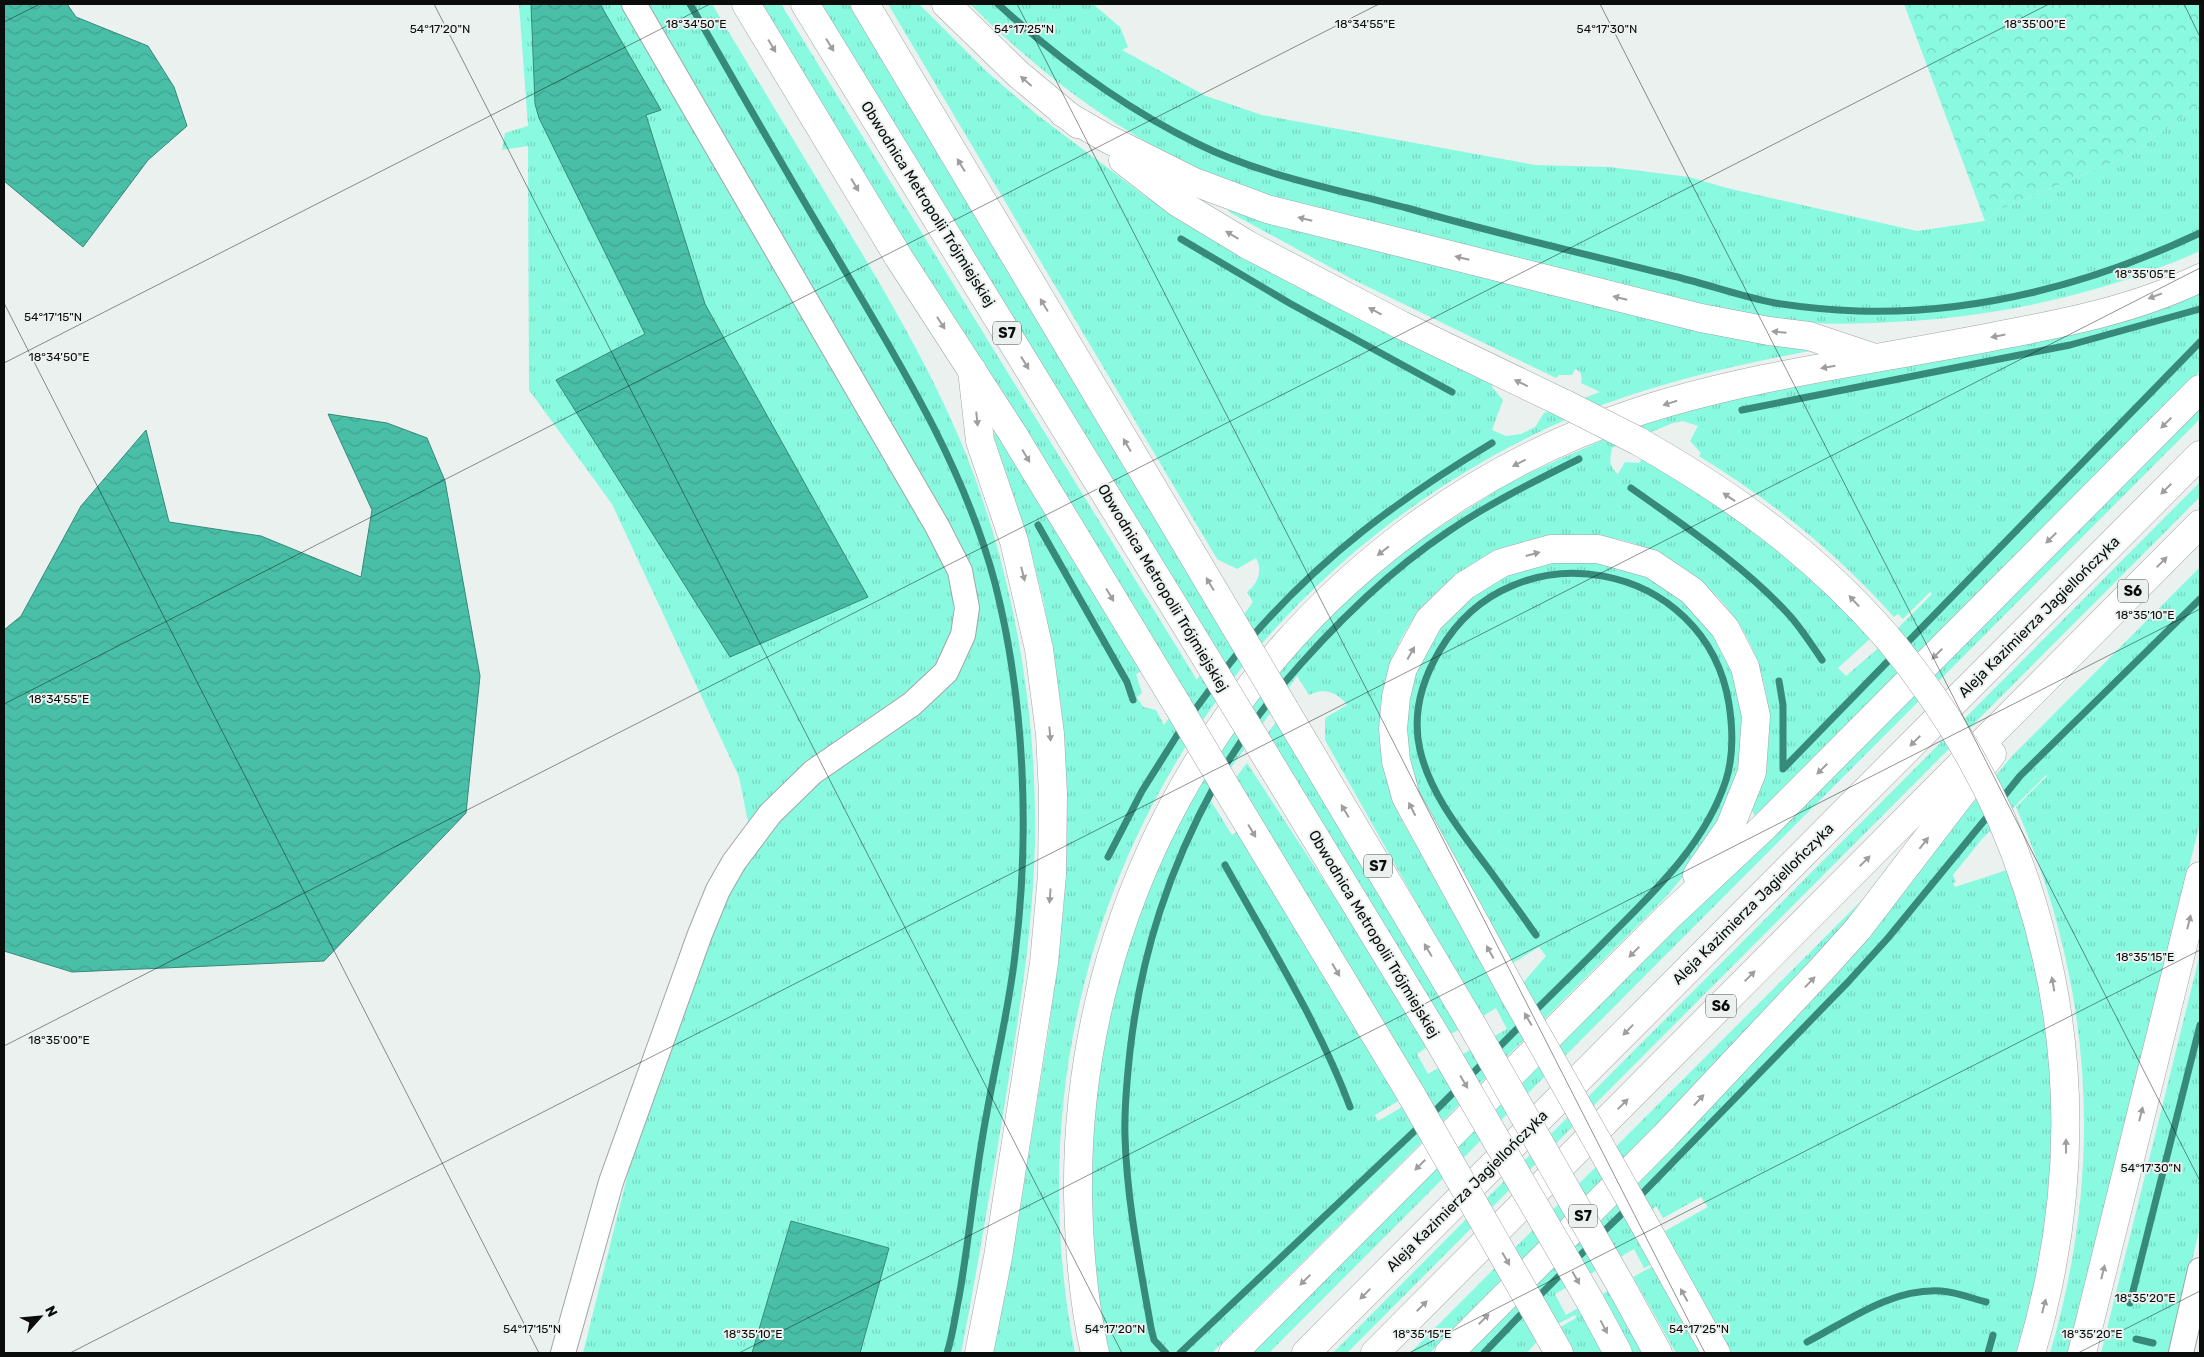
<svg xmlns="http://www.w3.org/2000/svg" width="2204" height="1357" font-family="Rubik,sans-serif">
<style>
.grass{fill:url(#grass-tufts);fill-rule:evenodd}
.forest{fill:url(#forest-crowns)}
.water{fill:url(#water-waves);stroke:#378a79}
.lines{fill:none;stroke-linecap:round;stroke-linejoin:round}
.stream{stroke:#378a79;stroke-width:7}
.minor-casing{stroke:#a1a6a5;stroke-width:26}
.highway-casing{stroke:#a1a6a5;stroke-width:29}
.minor{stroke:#fff;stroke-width:24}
.highway{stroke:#fff;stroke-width:28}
.highway-bridge-casing{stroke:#a1a6a5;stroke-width:29;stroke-linecap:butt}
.highway-bridge{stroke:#fff;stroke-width:28}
.oneway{fill:#9d9e9e}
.ticks{fill:none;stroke:#0b0d0c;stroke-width:1;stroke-opacity:0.45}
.labels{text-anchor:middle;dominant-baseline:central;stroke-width:4;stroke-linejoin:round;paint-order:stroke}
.shield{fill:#ebf1ef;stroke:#4e5150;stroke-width:1}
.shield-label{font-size:14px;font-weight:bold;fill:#0b0d0c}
.street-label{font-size:15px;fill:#0b0d0c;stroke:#ebf1ef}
.ticks-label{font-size:12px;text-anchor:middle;fill:#0b0d0c;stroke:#ebf1ef;stroke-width:4;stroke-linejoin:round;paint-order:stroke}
</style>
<defs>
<pattern id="grass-tufts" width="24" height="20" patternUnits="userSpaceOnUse" patternTransform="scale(1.25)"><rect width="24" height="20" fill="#89f9e0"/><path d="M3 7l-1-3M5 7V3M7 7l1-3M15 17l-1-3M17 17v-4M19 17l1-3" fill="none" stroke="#75d4bf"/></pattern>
<pattern id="forest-crowns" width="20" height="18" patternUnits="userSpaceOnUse" patternTransform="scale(1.25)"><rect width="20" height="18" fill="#89f9e0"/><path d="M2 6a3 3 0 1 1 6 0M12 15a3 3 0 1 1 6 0" fill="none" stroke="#75d4bf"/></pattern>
<pattern id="water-waves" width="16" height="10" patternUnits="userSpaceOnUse" patternTransform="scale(1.25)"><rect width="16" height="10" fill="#4abfa8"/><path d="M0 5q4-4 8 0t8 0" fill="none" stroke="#3fa38f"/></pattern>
</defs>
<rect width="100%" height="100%" fill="#ebf1ef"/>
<!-- grass -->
<g class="grass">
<path d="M519 4H622L925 523C951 577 969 613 934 668L749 827 739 777 612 504 529 390 528 146 502 150 505 133 528 126Z"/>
<path d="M641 4H712C752 71 793 139 834 207 882 286 931 368 966 454 1014 577 1037 710 1035 841 1033 937 1016 1033 1001 1127 988 1202 976 1278 961 1353H583L636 1141 719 912 754 850 804 791 922 709 948 686 967 657 974 637 977 616Z"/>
<path d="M762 4H781L1197 680 1182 700Z"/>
<path d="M820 4H849L1227 638 1217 651Z"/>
<path d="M888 4H919L986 71 1036 114 1145 196 1198 230 1494 381 1492 387 1503 400 1492 430 1506 436 1521 434 1535 427 1544 413 1600 392 1581 383C1582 377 1582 371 1575 369L1572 375H1559L1556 378 1352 279 1229 212 1227 207 1815 350C1719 368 1621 391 1533 435 1188 605 1001 974 1075 1353H993L1014 1246 1049 1028 1064 904 1067 806 1061 705 1044 603 1027 536 993 434 997 433 1142 671 1136 674 1142 693 1137 697 1143 707 1156 710 1164 725 1253 602 1247 592C1258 583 1263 571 1256 558L1237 569 1217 559Z"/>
<path d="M970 4H1093L1120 27 1128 47 1122 50 1206 96 1262 115 1535 165 1609 167 1689 177 1727 188 1917 231 1985 221 1999 210 2130 155 2200 104V251C2103 294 1999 317 1893 322 1856 324 1818 325 1781 320 1685 307 1591 278 1497 254 1406 232 1312 213 1223 181 1208 176 1195 167 1181 161 1102 121 1032 66 970 4Z"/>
<path d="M2200 290V371L1755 816 1752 811C1774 757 1776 700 1751 646 1736 613 1711 586 1681 566 1558 485 1386 570 1380 719 1379 755 1387 787 1401 819L1508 1000 1546 956 1539 947 1510 965 1423 813 1404 750 1407 695 1434 630 1478 587 1537 562 1618 563 1679 592 1727 649 1747 728 1734 794 1691 867 1665 898 1212 1353H1106L1099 1318 1089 1203 1095 1087 1117 977 1167 842 1241 719 1306 640 1352 595 1424 537 1502 487 1529 473 1616 434 1679 413 1748 396 2037 342ZM1683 421 1698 426 1690 441 1701 453 1699 456C1772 501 1837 553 1894 617L1898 614 1903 619 1930 592 1932 594 1875 651 1846 676 1838 668 1872 637 1792 559 1703 494 1643 457 1639 463 1625 462 1618 474C1608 466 1610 458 1612 448L1673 423ZM1297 676 1309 695C1323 687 1338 692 1347 705L1325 718V740L1424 916 1483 1016 1496 1008 1507 1029 1428 1074 1417 1054 1427 1047 1371 953 1247 763 1231 784 1419 1089 1399 1109 1378 1121 1375 1115 1400 1100 1238 831 1232 835 1209 798Z"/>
<path d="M2200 398V419L1269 1353H1250Z"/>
<path d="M2200 482V497L1347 1353H1333Z"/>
<path d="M2200 567V823L2068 1353H2050C2105 1168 2093 984 2016 807L2047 776 2046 775 1982 839 1953 875 1956 882 1953 883 1955 887 2007 870C2015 889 2019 909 2025 928 2056 1035 2060 1152 2041 1262 2035 1293 2025 1323 2016 1353H1731L1665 1231 1708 1207 1701 1197 1663 1218 1656 1206 1634 1227 1654 1263 1644 1268 1634 1249 1555 1294 1566 1315 1578 1308 1602 1353H1568L1555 1330 1576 1318 1575 1315 1556 1325 1554 1322 1527 1353H1466L1897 901 1963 815 2012 756Z"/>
<path d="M1276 722 1460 1029 1451 1034 1267 734Z"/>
<path d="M1866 896H1871L1773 1009 1430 1353H1410Z"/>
<path d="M2200 954V1226L2171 1353H2101Z"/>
<path d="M1659 1263 1709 1353H1676L1633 1277Z"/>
<path d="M1610 1290 1644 1353H1632L1600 1295Z"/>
</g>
<!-- forest -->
<path class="forest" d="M1904 4H2200V104L2130 155 1999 210 1985 221Z"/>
<!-- water -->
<g class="water">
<path d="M4 4H67L76 17 148 46 174 87 187 126 148 160 83 247 4 181Z"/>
<path d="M531 4H600L661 110 646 115 705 304 868 597 730 657 556 380 645 334 539 118 535 104Z"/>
<path d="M328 414 387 423 427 438 445 481 480 676 466 813 324 961 72 972 4 951V630L21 616 81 506 146 430 169 522 261 536 361 577 372 510Z"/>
<path d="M791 1221 889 1248 860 1353H752Z"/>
</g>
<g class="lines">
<!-- stream -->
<g class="stream">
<path d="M690 4C737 85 783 167 831 247 894 354 963 462 995 583 1025 701 1030 835 1015 955 1009 1008 996 1060 987 1112 975 1173 970 1235 959 1297 955 1316 953 1335 947 1353"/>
<path d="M998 4C1058 59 1124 108 1198 144 1260 175 1339 190 1407 208 1494 233 1581 253 1669 275 1704 283 1739 296 1775 303 1801 307 1831 310 1858 311 1976 315 2094 283 2200 233"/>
<path d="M1181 239 1291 304 1452 392"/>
<path d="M1742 410 2070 345 2200 309"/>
<path d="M1631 488C1686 527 1745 566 1791 617 1802 630 1812 645 1822 660"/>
<path d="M1038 525 1127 682 1133 700"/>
<path d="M1251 638C1322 556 1399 499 1492 443"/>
<path d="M1902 648 2200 342"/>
<path d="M1222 673 1242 648"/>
<path d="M1779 681 1783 705V769L1894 655"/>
<path d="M1279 689C1329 630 1384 574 1449 531 1490 503 1535 481 1579 459"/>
<path d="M1191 715 1214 684"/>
<path d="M1253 723 1271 699"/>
<path d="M1223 769 1246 734"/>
<path d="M2000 801 2020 776 2200 599"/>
<path d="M1108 857 1142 791 1183 726"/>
<path d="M1225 865C1268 942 1320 1026 1350 1107"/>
<path d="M1531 1015C1558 988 1586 961 1613 933 1657 889 1706 842 1726 780 1734 755 1733 730 1729 704 1706 560 1513 525 1440 650 1422 680 1412 715 1420 750 1430 793 1459 829 1485 864 1502 887 1519 911 1536 935"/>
<path d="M1494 1052 1524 1022"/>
<path d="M1468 1078 1486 1060"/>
<path d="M1430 1116 1460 1086"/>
<path d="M1637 1199 1848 982 1888 938 1992 811"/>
<path d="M1599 1236 1629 1207"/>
<path d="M1574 1261 1592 1244"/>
<path d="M1535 1300 1565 1270"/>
<path d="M2130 1303 2200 1025"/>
<path d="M2136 1339 2153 1343"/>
<path d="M1807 1342C1849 1320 1892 1288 1941 1291 1956 1292 1971 1298 1986 1302"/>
<path d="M1166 1353 1154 1340 1151 1328C1140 1265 1127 1202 1125 1137 1124 1109 1127 1079 1130 1051 1141 954 1169 868 1216 783"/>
<path d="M1180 1353 1421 1125"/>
<path d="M1484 1353 1528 1307"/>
<path d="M1988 1353 1993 1335"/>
</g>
<!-- minor casing -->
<g class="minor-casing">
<g id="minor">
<path d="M563 1353 611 1182 700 934 718 890 734 862 770 814 813 772 912 704 946 672 963 635 967 608 960 571 937 526 634 4"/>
<path d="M2181 1353 2200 1270"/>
</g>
</g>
<!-- highway casing -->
<g class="highway-casing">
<g id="highway">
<path d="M746 4 899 258 1013 434 1178 706"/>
<path d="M805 4 1209 663"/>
<path d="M865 4 1235 626"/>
<path d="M946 4 1018 74 1078 124"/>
<path d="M1063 113 1106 138 1192 181 1267 209 1701 318 1769 331 1809 336 1872 357"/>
<path d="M1123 160 1177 202 1248 245 1401 325 1565 404"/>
<path d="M972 370 980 441 1014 541 1039 649 1050 734 1053 794 1052 875 1044 963 998 1257 979 1353"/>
<path d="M1638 441C1733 495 1815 554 1887 637"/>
<path d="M1285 710 1471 1023"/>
<path d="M1259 745 1439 1041"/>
<path d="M1227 789 1412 1096"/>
<path d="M2001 818C2076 993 2085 1171 2031 1353"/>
<path d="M1514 994 1406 797 1396 761 1393 729 1396 697 1403 668 1429 620 1464 586 1501 563 1551 549H1598L1652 564 1692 591 1725 628 1745 667 1756 716 1752 772 1730 827 1697 875"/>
<path d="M1647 1229 1716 1353"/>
<path d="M1620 1284 1658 1353"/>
<path d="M1590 1301 1618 1353"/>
<path d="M1546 1330 1559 1353"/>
<path d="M1095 1353C1083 1302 1079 1247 1078 1195 1074 842 1304 521 1640 411 1755 374 1877 360 1996 336 2065 323 2136 309 2200 278"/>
<path d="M1233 1353 1668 917 1764 827 2200 389"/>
<path d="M1306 1353 2200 455"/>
<path d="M1375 1353 2200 524"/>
<path d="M1449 1353 1665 1136 1822 969 1858 929 1992 754"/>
<path d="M2082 1353 2200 876"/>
</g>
</g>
<!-- minor -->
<use href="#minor" class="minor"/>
<!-- highway -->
<use href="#highway" class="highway"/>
<!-- highway-bridge casing -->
<g class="highway-bridge-casing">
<g id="highway-bridge">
<path d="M1565 404 1638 441"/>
<path d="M1235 626 1285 710"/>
<path d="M1887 637C1933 692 1972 753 2001 818"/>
<path d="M1209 663 1259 745"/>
<path d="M1178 706 1227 789"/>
<path d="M1514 994 1647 1229"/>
<path d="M1471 1023 1620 1284"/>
<path d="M1439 1041 1590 1301"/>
<path d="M1412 1096 1546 1330"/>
</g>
</g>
<!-- highway-bridge -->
<use href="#highway-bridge" class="highway-bridge"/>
</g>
<!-- one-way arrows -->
<defs><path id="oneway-solid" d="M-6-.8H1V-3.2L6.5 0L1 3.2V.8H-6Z" transform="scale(1.25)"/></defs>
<g class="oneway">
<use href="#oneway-solid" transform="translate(830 45) rotate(58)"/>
<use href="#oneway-solid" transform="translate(772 46) rotate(59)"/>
<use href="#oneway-solid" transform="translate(1026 81) rotate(-139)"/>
<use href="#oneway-solid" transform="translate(961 165) rotate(-121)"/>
<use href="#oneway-solid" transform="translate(855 185) rotate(59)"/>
<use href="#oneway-solid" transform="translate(1305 219) rotate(-166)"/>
<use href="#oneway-solid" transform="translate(1232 235) rotate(-149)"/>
<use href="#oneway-solid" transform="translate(1462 258) rotate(-166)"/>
<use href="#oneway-solid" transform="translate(2155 296) rotate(159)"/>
<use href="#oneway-solid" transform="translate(1620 298) rotate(-166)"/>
<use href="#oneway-solid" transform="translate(1044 305) rotate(-121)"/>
<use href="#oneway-solid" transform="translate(1375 311) rotate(-152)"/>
<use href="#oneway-solid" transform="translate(941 323) rotate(57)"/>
<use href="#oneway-solid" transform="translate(1779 332) rotate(-174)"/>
<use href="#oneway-solid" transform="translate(1998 336) rotate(169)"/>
<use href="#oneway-solid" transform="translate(1025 363) rotate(58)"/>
<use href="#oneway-solid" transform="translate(1828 367) rotate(170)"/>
<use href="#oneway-solid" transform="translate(1521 383) rotate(-154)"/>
<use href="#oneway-solid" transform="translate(1670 403) rotate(163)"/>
<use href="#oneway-solid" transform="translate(977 419) rotate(84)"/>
<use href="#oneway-solid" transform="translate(2166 423) rotate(135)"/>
<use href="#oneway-solid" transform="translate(1127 445) rotate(-121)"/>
<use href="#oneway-solid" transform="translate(1026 456) rotate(59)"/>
<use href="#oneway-solid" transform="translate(1519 463) rotate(153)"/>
<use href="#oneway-solid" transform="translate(2166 489) rotate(135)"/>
<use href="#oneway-solid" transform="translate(1729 497) rotate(-146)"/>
<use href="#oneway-solid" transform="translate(2051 538) rotate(135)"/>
<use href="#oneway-solid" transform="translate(1383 551) rotate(142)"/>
<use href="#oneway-solid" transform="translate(1533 554) rotate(-15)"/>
<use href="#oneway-solid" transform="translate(2162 562) rotate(-45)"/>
<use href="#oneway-solid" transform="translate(1023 574) rotate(76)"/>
<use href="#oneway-solid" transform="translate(1210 584) rotate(-121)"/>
<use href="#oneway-solid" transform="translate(1110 595) rotate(59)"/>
<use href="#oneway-solid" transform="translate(1854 601) rotate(-133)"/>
<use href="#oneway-solid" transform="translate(1411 653) rotate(-61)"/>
<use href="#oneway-solid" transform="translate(1937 654) rotate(135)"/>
<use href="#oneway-solid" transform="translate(1050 734) rotate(85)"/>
<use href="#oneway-solid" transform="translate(1915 741) rotate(135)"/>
<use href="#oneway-solid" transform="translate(1822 769) rotate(135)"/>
<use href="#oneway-solid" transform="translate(1412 809) rotate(-117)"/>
<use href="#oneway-solid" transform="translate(1345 811) rotate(-121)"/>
<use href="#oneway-solid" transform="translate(1252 831) rotate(59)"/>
<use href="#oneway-solid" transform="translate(1924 843) rotate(-52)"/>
<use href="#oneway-solid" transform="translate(1865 861) rotate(-45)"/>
<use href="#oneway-solid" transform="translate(1050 896) rotate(94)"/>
<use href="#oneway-solid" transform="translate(2189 922) rotate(-76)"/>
<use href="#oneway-solid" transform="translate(1428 950) rotate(-121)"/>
<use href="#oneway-solid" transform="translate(1490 952) rotate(-119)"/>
<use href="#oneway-solid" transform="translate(1634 952) rotate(135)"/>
<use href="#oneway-solid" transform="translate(1336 970) rotate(59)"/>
<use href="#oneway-solid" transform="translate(1750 976) rotate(-45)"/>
<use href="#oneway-solid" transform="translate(1810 982) rotate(-46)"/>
<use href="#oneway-solid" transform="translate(2053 984) rotate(-100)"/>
<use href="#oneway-solid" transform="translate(1528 1019) rotate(-120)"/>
<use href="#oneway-solid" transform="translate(1628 1030) rotate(134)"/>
<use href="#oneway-solid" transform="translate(1464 1082) rotate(59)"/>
<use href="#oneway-solid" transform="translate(1699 1100) rotate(-47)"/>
<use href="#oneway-solid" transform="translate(1623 1104) rotate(-45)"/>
<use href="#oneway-solid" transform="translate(2141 1114) rotate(-76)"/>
<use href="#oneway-solid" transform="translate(2066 1146) rotate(-90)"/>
<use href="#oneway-solid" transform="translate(1420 1165) rotate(135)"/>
<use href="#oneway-solid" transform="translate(1506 1259) rotate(60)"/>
<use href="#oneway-solid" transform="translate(2103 1272) rotate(-76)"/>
<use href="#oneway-solid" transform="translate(1576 1278) rotate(61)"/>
<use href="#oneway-solid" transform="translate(1305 1280) rotate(135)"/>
<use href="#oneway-solid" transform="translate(1365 1294) rotate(135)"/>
<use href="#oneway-solid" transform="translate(1684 1295) rotate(-119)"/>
<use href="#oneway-solid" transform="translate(1422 1306) rotate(-45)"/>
<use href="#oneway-solid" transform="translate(2044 1306) rotate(-75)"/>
<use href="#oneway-solid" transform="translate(1484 1319) rotate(-45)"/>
<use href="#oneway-solid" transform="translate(1604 1327) rotate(62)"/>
</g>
<!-- ticks -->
<path class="ticks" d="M434 4 1122 1353M1017 4 1705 1353M1600 4 2200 1181M2184 4 2200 37M4 22 40 4M4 303 539 1353M4 363 710 4M4 704 1379 4M4 1046 2049 4M70 1353 2200 268M739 1353 2200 609M1409 1353 2200 950M2078 1353 2200 1291"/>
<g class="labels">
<!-- shield labels -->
<g class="shield">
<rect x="993" y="321.5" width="28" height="23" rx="4"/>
<rect x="2118" y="579.5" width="30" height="23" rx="4"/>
<rect x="1364" y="854.5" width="28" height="23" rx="4"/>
<rect x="1706" y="994.5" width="30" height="23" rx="4"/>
<rect x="1569" y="1204.5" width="28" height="23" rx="4"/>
</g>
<g class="shield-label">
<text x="1007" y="333">S7</text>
<text x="2133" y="591">S6</text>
<text x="1378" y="866">S7</text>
<text x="1721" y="1006">S6</text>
<text x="1583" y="1216">S7</text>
</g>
<!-- street labels -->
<g class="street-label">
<text transform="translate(928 204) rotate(58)">Obwodnica Metropolii Trójmiejskiej</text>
<text transform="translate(1163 588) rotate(59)">Obwodnica Metropolii Trójmiejskiej</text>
<text transform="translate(2039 617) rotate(-45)">Aleja Kazimierza Jagiellończyka</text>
<text transform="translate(1753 904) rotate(-45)">Aleja Kazimierza Jagiellończyka</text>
<text transform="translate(1374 934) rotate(59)">Obwodnica Metropolii Trójmiejskiej</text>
<text transform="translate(1467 1191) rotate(-45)">Aleja Kazimierza Jagiellończyka</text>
</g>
</g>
<g class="ticks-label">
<text x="696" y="28">18°34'50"E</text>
<text x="1365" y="28">18°34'55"E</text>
<text x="2035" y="28">18°35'00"E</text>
<text x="440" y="33">54°17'20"N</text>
<text x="1024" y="33">54°17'25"N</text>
<text x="1607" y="33">54°17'30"N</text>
<text x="2145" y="278">18°35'05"E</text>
<text x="53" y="321">54°17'15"N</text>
<text x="59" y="361">18°34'50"E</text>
<text x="2145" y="619">18°35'10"E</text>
<text x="59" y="703">18°34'55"E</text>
<text x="2145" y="961">18°35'15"E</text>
<text x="59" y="1044">18°35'00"E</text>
<text x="2151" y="1172">54°17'30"N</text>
<text x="2145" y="1302">18°35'20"E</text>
<text x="532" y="1333">54°17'15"N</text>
<text x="1115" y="1333">54°17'20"N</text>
<text x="1699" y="1333">54°17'25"N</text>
<text x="753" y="1338">18°35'10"E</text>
<text x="1422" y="1338">18°35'15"E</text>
<text x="2092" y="1338">18°35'20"E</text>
</g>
<!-- border -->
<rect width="2204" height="1357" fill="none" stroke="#0b0d0c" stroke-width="10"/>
<!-- north arrow -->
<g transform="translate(40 1317) rotate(63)" stroke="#ebf1ef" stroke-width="4" paint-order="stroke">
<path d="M0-4L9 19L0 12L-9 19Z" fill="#0b0d0c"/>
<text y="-8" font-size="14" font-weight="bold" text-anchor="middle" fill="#0b0d0c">N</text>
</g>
</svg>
